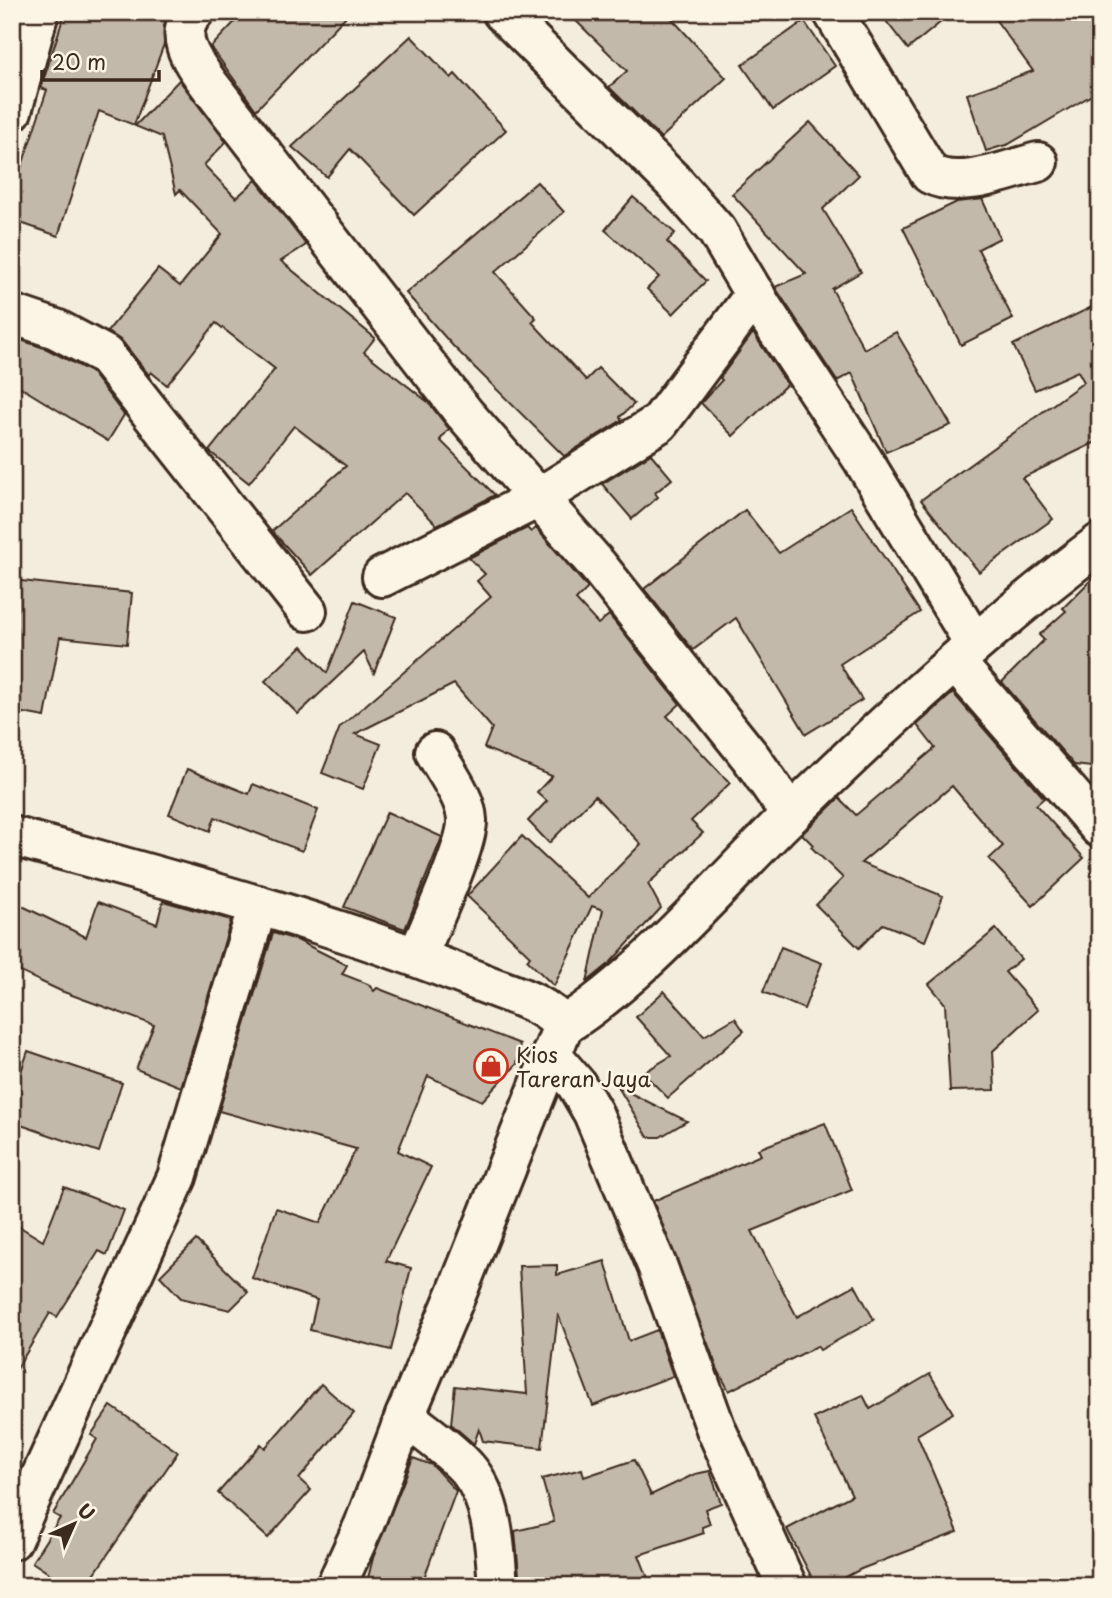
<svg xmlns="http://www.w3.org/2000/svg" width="1112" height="1598" font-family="'Playpen Sans',sans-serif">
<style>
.building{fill:#c3b9aa;stroke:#3b2a1e;stroke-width:2}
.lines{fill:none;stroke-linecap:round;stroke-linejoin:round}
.minor-casing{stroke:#3b2a1e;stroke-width:44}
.major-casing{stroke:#3b2a1e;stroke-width:44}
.minor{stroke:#fcf5e5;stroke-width:38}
.major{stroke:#fcf5e5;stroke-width:38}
.labels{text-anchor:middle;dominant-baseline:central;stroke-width:5;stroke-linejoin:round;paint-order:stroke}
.poi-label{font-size:21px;fill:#3b2a1e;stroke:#fcf5e5;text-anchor:start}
</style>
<rect width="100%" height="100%" fill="#f4eddd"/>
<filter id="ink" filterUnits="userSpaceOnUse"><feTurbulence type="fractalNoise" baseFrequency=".0143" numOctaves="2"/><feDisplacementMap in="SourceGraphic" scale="14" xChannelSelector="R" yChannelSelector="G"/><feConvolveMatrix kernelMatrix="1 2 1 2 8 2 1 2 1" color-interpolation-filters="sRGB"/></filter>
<g filter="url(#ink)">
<!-- building -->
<g class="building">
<path d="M65 12H168L164 26V44L134 125 99 111 58 236 12 220V196L47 90 41 88Z"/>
<path d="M244 12H350L256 110 211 47Z"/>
<path d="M567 12H666L726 78 661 138 609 87 627 71Z"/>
<path d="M879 12H953L908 49Z"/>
<path d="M990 12H1100V90L1009 144 986 151 967 94 1033 71Z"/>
<path d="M804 21 835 66 773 110 742 65Z"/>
<path d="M411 36 451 78 455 74 506 130 414 215 350 149 327 177 292 147Z"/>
<path d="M179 80 226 142 204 165 236 198 256 180 306 245 281 261 375 338 364 352 428 402 449 429 440 440 495 495 437 525 405 493 312 575 272 531 346 466 294 426 249 483 209 451 275 369 216 323 167 385 151 372 149 375 122 341 107 332 158 269 180 286 222 234 180 190 176 194 162 137 135 126Z"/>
<path d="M810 122 859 175 823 209 861 272 832 289 864 349 896 332 951 425 886 452 852 373 837 381 775 287 806 274 732 194Z"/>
<path d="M537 182 564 212 495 272 536 318 532 322 586 380 598 368 634 404 620 417 622 420 564 456 453 346 406 293Z"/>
<path d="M633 197 675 233 667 242 706 281 673 314 647 289 659 277 605 230Z"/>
<path d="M982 199 1000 238 978 249 1013 319 961 345 903 228 957 202Z"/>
<path d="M1100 303V440L1022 478 1053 519 979 572 921 500 1084 382 1078 371 1035 390 1013 345Z"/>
<path d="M753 333 787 384 733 436 701 403 722 380 720 378Z"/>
<path d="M12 337 47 349 91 372 124 415 108 441 12 382Z"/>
<path d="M651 454 672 479 655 493 658 497 632 519 602 484Z"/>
<path d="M851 507 920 612 840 664 862 700 806 734 736 618 693 650 644 589 745 510 779 553Z"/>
<path d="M527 528 531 532 536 528 588 588 576 600 598 624 609 615 680 704 667 716 730 783 691 821 703 833 648 884 661 908 609 964 587 982 603 910 592 906 554 986 527 960 530 956 467 896 522 836 588 898 641 844 595 796 549 843 528 821 547 801 537 792 552 776 484 748 492 728 454 684 355 734 381 744 363 789 322 773 340 727 491 597 477 581 485 574 469 558Z"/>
<path d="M1100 571V768L1074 765 1002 682 1044 640 1039 635 1066 611 1063 608Z"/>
<path d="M12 580 132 593 127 644 60 637 45 717 12 711Z"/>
<path d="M355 601 396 617 374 673 364 652 298 714 265 681 302 646 327 673Z"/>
<path d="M953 693 1044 798 1036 805 1084 858 1033 906 989 859 1003 846 952 786 861 863 943 896 925 941 883 924 859 948 816 905 843 878 811 847 813 845 802 834 839 798 856 815 935 748 917 725Z"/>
<path d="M187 769 249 794 253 784 318 810 302 851 215 817 210 831 169 814Z"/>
<path d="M387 812 442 837 405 929 344 907Z"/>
<path d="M12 901 86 937 98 902 157 924 163 901 231 920 181 1087 136 1069 154 1025 61 991 12 968Z"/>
<path d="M996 929 1021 959 1005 972 1038 1010 993 1051 995 1090 950 1091 945 1004 929 984Z"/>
<path d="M273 933 297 940 347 965 342 974 368 984 374 991 377 988 520 1044 517 1064 482 1101 428 1076 398 1151 431 1167 386 1261 411 1268 391 1350 310 1330 317 1300 252 1278 276 1208 320 1223 356 1149 219 1111Z"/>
<path d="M781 947 822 963 804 1009 763 992Z"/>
<path d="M664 991 704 1036 735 1018 744 1031 668 1098 643 1073 671 1056 636 1017Z"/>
<path d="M28 1051 122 1083 99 1152 12 1122V1099Z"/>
<path d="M618 1087 687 1121 660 1137H648Z"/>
<path d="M825 1123 852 1190 752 1231 797 1317 855 1285 874 1320 820 1350 817 1346 729 1391 718 1370 653 1201 761 1155 758 1149Z"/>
<path d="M64 1187 124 1210 107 1255 99 1251 57 1317 50 1313 12 1377V1222L43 1241Z"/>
<path d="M196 1240 248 1292 230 1310 181 1298 160 1276Z"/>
<path d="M605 1261 629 1341 657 1330 673 1376 593 1406 558 1314 542 1448 483 1441 479 1429 474 1444 451 1424 455 1386 527 1394 519 1266 557 1265V1275Z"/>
<path d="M930 1374 953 1413 917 1435 958 1532 861 1569 829 1586H816L787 1529 852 1495 814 1418 863 1395 870 1409Z"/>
<path d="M321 1384 354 1413 299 1479 311 1490 268 1538 218 1493 261 1444 265 1448Z"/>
<path d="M111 1406 178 1452 86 1586H68L32 1562 60 1518 53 1514 97 1439 91 1435Z"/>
<path d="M413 1458 432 1465 456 1491 421 1586H366L373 1558Z"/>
<path d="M634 1460 651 1495 695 1474 710 1471 721 1503 705 1509 710 1524 702 1527 704 1533 639 1555 651 1586H520L515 1531 554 1522 542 1479 582 1469 584 1477Z"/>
</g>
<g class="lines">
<!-- minor casing -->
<g class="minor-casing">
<g id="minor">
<path d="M194 12C171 38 195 64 211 87L464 413 598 566 752 759 791 815"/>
<path d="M502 12 675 183 717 231 762 307 863 460 974 643"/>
<path d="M833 12 930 174C961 190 1006 170 1038 162"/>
<path d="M12 314 56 329 105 355 307 611"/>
<path d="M382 577 538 498 659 423 755 294"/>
<path d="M955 662 1100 828"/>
<path d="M12 836C169 880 328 920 480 982 506 993 546 1002 563 1026L458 1290 405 1416 364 1525 336 1586"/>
<path d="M417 957C429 928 468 846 467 820 466 797 445 771 435 752"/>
<path d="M563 1026C640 978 716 889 781 824 882 725 987 628 1100 543"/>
<path d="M551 1055 576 1084 593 1113 658 1268 716 1429 787 1586"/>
<path d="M405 1416C425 1433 453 1451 470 1472 494 1503 495 1549 498 1586"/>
<path d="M12 1540 177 1177 258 905"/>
</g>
</g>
<!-- major casing -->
<g class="major-casing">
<path id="major" d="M12 111 39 12"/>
</g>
<!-- minor -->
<use href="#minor" class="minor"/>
<!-- major -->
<use href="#major" class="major"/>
</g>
</g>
<!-- icons -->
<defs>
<g id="shop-ring" transform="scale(1.75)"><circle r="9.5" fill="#fcf5e5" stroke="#c8321e" stroke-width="1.5"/><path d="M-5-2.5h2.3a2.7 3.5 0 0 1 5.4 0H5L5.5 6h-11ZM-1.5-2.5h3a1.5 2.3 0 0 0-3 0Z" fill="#c8321e"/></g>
</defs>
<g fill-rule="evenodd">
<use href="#shop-ring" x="491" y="1066"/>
</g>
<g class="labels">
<!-- poi labels -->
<g class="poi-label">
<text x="516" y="1054">Kios<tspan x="516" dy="24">Tareran Jaya</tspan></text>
</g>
</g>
<!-- margin -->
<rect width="1112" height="1598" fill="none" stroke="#fcf5e5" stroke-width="42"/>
<rect x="21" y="21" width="1070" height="1556" fill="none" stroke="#3b2a1e" stroke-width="2.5" filter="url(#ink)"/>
<!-- north arrow -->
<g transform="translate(74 1524) rotate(45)" stroke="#fcf5e5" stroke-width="5" paint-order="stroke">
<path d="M0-5L12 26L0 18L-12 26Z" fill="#3b2a1e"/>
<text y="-10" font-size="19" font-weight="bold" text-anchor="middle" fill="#3b2a1e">U</text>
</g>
<!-- scale -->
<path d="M42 70v10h117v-10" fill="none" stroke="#3b2a1e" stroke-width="3.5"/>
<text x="52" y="70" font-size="21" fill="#3b2a1e" stroke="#fcf5e5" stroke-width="5" paint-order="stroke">20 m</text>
</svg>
